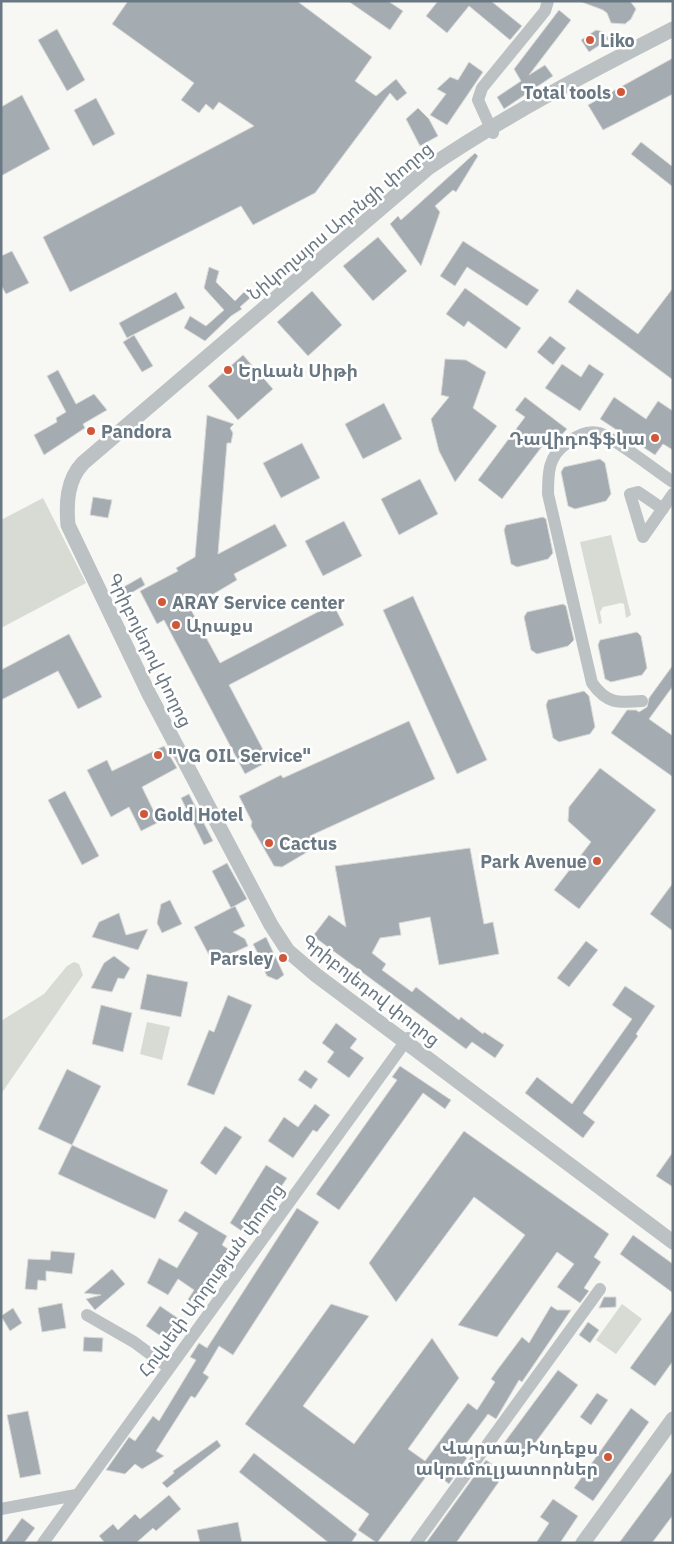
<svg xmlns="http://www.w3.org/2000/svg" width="674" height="1544" font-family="'IBM Plex Sans','Noto Sans Armenian',sans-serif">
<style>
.green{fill:#d7dbd4}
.building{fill:#a4acb1;stroke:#d9d9d7}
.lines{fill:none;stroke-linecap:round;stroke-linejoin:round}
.minor{stroke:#bcc1c4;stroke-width:12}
.tertiary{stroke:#bcc1c4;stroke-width:15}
.poi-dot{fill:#d25739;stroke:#fff;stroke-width:2}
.labels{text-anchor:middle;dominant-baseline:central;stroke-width:5;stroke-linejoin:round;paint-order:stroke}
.poi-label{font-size:18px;font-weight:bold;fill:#697882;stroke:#fff;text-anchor:start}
.street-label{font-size:18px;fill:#697882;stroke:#fff}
</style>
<rect width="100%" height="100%" fill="#f7f7f4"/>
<!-- green -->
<g class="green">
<path d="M43 498 86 583 1 628V520Z"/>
<path d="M611 535 631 615 626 618 624 604 621 603 603 607 600 612 602 623 599 624 580 542Z"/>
<path d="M74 962 79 964 83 975 1 1094V1021L44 994 67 966Z"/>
<path d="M147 1022 170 1027 162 1060 140 1054Z"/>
<path d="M622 1304 642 1319 616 1354 596 1340Z"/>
</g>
<!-- building -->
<g class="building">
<path d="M128 1H297L372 57 355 81 376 96 396 79 407 93 397 101 390 93 315 193 253 225 241 206 70 292 43 237 254 126 219 102 213 110 206 104 199 113 181 100 194 83 112 24Z"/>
<path d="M348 1H388L403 11 390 30Z"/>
<path d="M438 1H491L522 26 510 40 469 6 447 33 426 16Z"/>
<path d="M579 1H630L636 9 631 19 625 24 611 23 607 13 603 10Z"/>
<path d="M559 10 571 20 529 75 545 65 553 76 504 109 497 97 521 81 514 69Z"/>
<path d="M57 29 85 80 67 91 38 40Z"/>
<path d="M596 30 604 32 609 39 589 52 581 40Z"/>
<path d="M673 58V94L603 130 588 105Z"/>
<path d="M469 62 483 72 447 125 430 115 446 94 437 89 450 77 458 80Z"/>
<path d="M22 95 50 149 1 176V107Z"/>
<path d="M96 98 115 134 93 146 74 110Z"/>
<path d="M418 108 429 119 438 136 420 146 406 119Z"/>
<path d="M641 142 673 167V187L631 154Z"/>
<path d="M475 153 478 156 456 192 453 190 435 206 440 212 421 266 390 224 398 216 401 220Z"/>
<path d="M378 237 407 271 373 301 343 266Z"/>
<path d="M463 241 539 290 527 306 467 267 455 286 440 276Z"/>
<path d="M12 251 29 283 6 294 1 285V256Z"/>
<path d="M209 267 219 271 216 282 235 301 244 292 250 298 240 307 242 309 231 316 205 341 184 328 190 316 206 326 224 310 204 288Z"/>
<path d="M465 288 521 328 506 349 468 321 464 327 446 314Z"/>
<path d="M673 288V380L568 302 577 289 638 334Z"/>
<path d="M312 291 342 325 308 356 277 322Z"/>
<path d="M176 292 185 308 127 338 119 323Z"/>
<path d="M134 335 153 366 142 372 123 342Z"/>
<path d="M550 336 566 348 553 365 537 352Z"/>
<path d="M243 355 273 389 238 420 208 386Z"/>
<path d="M445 359 466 360 486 372 473 408 497 426 455 482 439 451 431 419 449 397 441 395Z"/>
<path d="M562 364 581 377 589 364 604 374 580 411 545 388Z"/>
<path d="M58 370 76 404 94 394 107 410 83 424 85 428 44 455 34 435 57 422 56 418 66 412 47 376Z"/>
<path d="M525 397 567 429 556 441 550 436 502 499 478 480 525 417 515 410Z"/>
<path d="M614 397 646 419 658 401 673 411V450L663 444 655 455 600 419Z"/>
<path d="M384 403 402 439 363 459 345 424Z"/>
<path d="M207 415 234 424 230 428 233 433 231 443H227L218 554 275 524 287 546 234 574 237 580 190 608 220 663 333 604 344 625 229 685 269 761 245 774 164 620 157 624 140 591 178 571 176 568 195 557Z"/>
<path d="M302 443 320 478 281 498 263 463Z"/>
<path d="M600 459 605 463 611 494 606 501 575 509 568 506 561 472 564 467Z"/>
<path d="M420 479 438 514 399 535 381 499Z"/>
<path d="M93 497 112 500 108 518 90 515Z"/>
<path d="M543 517 546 519 553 553 548 559 517 567 511 564 504 530 506 525Z"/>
<path d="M344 521 362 556 323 576 305 541Z"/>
<path d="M141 577 145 585 124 597 120 589Z"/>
<path d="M413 596 487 760 457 774 383 610Z"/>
<path d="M563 604 566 606 574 640 568 646 537 654 531 650 524 617 527 612Z"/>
<path d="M637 632 641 636 647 668 642 675 611 682 605 679 598 645 600 640Z"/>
<path d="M69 634 102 697 78 709 58 671 1 700V670Z"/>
<path d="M673 665V686L649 719 673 736V777L611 733 627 710H636L639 712 647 707 649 698Z"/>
<path d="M584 691 589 696 595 727 590 734 559 742 553 738 546 705 548 700Z"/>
<path d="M409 721 435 779 312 835 317 842 314 848 282 867 274 866 251 826 252 822 239 796 281 775 283 778Z"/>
<path d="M164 746 177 768 142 787 159 822 141 831 129 807 111 817 87 770 107 760 112 771Z"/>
<path d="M600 768 656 810 579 909 554 890 591 842 568 821 569 807Z"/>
<path d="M65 791 99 856 82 865 48 800Z"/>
<path d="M189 794 213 841 204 845 181 798Z"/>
<path d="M470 848 484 924 493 922 499 954 439 965 430 917 399 923 401 935 380 938 372 953 386 964 382 970 412 992 416 987 459 1020 461 1017 483 1034 484 1032 504 1045 495 1058 472 1042 466 1049 313 936 329 915 346 927 335 866Z"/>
<path d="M227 863 247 899 231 908 212 871Z"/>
<path d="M673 883V931L650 914Z"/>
<path d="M170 900 182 924 162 933 157 923 161 904Z"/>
<path d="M235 906 245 926 233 932 245 939 248 946 222 958 219 952 210 957 194 927Z"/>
<path d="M119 913 126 935 148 929 138 950 92 937 99 922Z"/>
<path d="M266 937 284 975 277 980 267 976 264 970 266 969 253 944Z"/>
<path d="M586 941 598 950 569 987 557 978Z"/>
<path d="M114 956 130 968 124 979 118 978 112 992 91 988 104 963Z"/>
<path d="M147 974 188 982 181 1017 140 1009Z"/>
<path d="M625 986 655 1006 636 1034 638 1036 583 1113 595 1122 583 1138 525 1093 537 1077 572 1104 632 1019 612 1005Z"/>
<path d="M228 995 252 1005 214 1095 187 1085 209 1030 214 1032Z"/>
<path d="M101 1005 132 1013 123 1052 92 1044Z"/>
<path d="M336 1023 357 1039 350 1048 364 1058 349 1078 327 1062 334 1052 322 1043Z"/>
<path d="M400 1066 451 1100 445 1109 423 1093 339 1210 316 1194 397 1080 392 1077Z"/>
<path d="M67 1069 101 1086 72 1145 38 1129Z"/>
<path d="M305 1070 318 1079 311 1089 298 1080Z"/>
<path d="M315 1104 330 1115 317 1132 313 1130 293 1158 268 1141 284 1117 298 1127Z"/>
<path d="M225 1126 242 1137 216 1175 200 1163Z"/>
<path d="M464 1131 609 1234 594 1257 601 1262 584 1288 589 1291 580 1303 557 1287 574 1264 557 1252 497 1337 458 1325 525 1235 474 1197 396 1302 369 1263Z"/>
<path d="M72 1145 168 1190 155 1219 58 1174Z"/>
<path d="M673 1152V1187L656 1176Z"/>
<path d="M266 1165 287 1178 249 1236 230 1223Z"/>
<path d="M297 1208 319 1222 233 1355 219 1346 203 1373 209 1377 195 1398 191 1396 156 1451 164 1456 142 1469 135 1464 125 1474 106 1470 129 1437 135 1441 153 1416 159 1421 196 1360 190 1357 199 1343 207 1348Z"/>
<path d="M185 1211 227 1236 222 1245 231 1251 197 1308 187 1301 194 1290 178 1279 168 1295 147 1283 159 1258 177 1268 198 1233 178 1221Z"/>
<path d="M633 1235 673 1264V1293L620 1254Z"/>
<path d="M51 1251 75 1253 72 1274 46 1271V1281L38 1280 37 1290 25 1289 28 1259 50 1260Z"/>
<path d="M112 1269 125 1284 95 1310 86 1299 101 1295 84 1293Z"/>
<path d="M604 1297H616V1307L599 1308Z"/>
<path d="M62 1303 66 1328 42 1332 38 1308Z"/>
<path d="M331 1304 369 1316 303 1406 354 1444 432 1338 459 1378 408 1449 425 1461 468 1403 477 1410 495 1382 491 1379 498 1369 522 1337 529 1343 551 1306 557 1310H571L522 1382 519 1380 496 1419 488 1414 460 1452 467 1458 449 1484 431 1470 377 1543 358 1530 369 1514 245 1424Z"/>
<path d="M160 1306 182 1321 168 1341 146 1326Z"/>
<path d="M13 1308 22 1323 10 1331 1 1316Z"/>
<path d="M673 1309V1361L655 1386 630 1368Z"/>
<path d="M588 1322 599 1330 590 1343 579 1335Z"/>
<path d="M84 1337 103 1338 102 1352 83 1351Z"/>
<path d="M558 1370 578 1385 524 1458 504 1443Z"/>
<path d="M597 1393 608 1400 591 1425 580 1417Z"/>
<path d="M631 1408 649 1422 593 1501 574 1488Z"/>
<path d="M28 1411 41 1474 20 1478 7 1415Z"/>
<path d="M217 1440 221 1446 167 1488 162 1483 174 1473 173 1471Z"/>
<path d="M254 1453 357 1534 351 1543H329L239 1472Z"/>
<path d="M486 1460 505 1473 456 1543H426Z"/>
<path d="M673 1470V1515L652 1543H619Z"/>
<path d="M169 1495 181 1509 156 1531 153 1528 136 1543H105L99 1536 113 1524 118 1530 135 1514 140 1519Z"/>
<path d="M553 1499 578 1516 560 1543H536L549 1523 540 1517Z"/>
<path d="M22 1518 35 1528 24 1543H4Z"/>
<path d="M238 1522 242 1543H200L197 1530Z"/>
</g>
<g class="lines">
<!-- minor -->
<g class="minor">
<path d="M493 133 478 100 482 88 545 11 548 1"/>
<path d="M663 509 638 492 630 494 643 537 673 494"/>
<path d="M642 701C618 703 607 704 592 683L548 494C548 473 548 456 567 443 576 436 587 430 599 433 615 438 656 471 673 482"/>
<path d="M87 1315 134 1342 169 1368"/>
<path d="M1 1509 76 1495"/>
<path d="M43 1543 408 1038"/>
<path d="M416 1543 600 1289"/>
</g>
<!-- tertiary -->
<g class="tertiary">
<path d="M673 29C589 72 506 115 428 168L83 463C67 480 66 503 68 525L149 694 271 925 288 951 316 975 673 1242"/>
<path d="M583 1543 673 1419"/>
</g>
</g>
<!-- markers -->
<g class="poi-dot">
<circle cx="590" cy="40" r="5"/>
<circle cx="621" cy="92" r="5"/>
<circle cx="228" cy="370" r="5"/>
<circle cx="91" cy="431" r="5"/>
<circle cx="655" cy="438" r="5"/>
<circle cx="162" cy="602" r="5"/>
<circle cx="176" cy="625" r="5"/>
<circle cx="158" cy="755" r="5"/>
<circle cx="144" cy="814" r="5"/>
<circle cx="269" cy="843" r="5"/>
<circle cx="597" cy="861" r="5"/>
<circle cx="283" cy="958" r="5"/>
<circle cx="608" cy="1457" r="5"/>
</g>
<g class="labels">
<!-- poi labels -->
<g class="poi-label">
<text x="600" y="40">Liko</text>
<text x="611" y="92" text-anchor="end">Total tools</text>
<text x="238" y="370">Երևան Սիթի</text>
<text x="101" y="431">Pandora</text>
<text x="645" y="438" text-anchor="end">Դավիդոֆֆկա</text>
<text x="172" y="602">ARAY Service center</text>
<text x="186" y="625">Արաքս</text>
<text x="168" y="755">"VG OIL Service"</text>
<text x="154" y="814">Gold Hotel</text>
<text x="279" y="843">Cactus</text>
<text x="587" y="861" text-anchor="end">Park Avenue</text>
<text x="273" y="958" text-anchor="end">Parsley</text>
<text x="598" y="1447" text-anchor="end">Վարտա,Ինդեքս<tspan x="598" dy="21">ակումուլյատորներ</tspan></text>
</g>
<!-- street labels -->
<g class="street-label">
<text transform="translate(340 221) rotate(-40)">Նիկողայոս Ադոնցի փողոց</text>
<text transform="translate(150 650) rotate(64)">Գրիբոյեդով փողոց</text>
<text transform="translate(371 990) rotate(38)">Գրիբոյեդով փողոց</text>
<text transform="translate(211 1280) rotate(-54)">Հովսեփ Արղության փողոց</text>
</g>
</g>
<!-- border -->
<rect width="674" height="1544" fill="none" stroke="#697882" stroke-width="5"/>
</svg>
